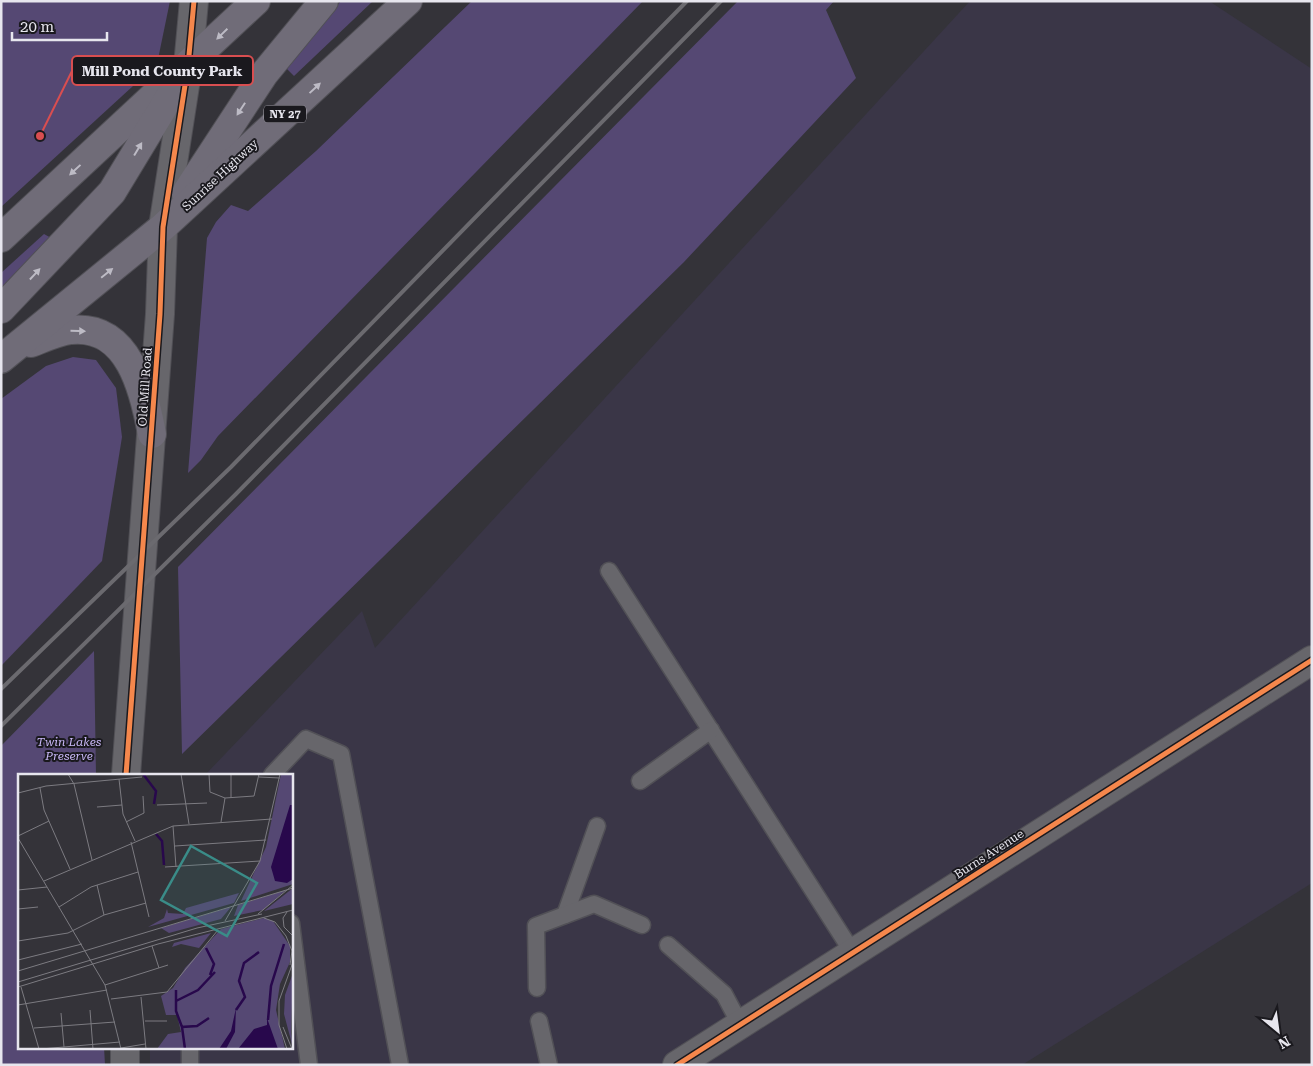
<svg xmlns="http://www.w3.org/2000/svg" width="1313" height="1066" font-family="'Roboto Serif',serif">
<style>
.built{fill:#3a3647}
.green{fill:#554873}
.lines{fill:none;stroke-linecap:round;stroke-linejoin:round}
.service-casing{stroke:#515056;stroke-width:19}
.minor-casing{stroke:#515056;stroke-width:30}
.tertiary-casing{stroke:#515056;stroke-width:30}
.trunk-casing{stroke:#515056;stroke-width:30}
.service{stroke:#67666b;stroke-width:16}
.minor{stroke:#67666b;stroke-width:28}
.tertiary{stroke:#67666b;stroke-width:28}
.trunk{stroke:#706c78;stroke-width:28}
.rail{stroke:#6b6a6f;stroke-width:4}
.cycleway-casing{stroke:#1a191e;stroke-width:8}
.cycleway{stroke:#f5874c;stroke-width:5}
.oneway{fill:#bdbbc5}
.labels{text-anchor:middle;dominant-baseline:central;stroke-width:4;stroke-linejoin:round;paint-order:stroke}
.shield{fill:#1a191e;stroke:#aaa8b0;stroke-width:1}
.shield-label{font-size:11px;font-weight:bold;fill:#e7e6ee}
.street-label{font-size:12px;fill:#e7e6ee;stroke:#1a191e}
.park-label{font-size:12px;font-style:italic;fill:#c9b8f7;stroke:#1a191e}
.inset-river{fill:none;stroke:#28084c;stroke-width:2.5}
.inset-road{fill:none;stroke:#7c7b81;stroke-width:1}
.view{fill:#3a8c88;fill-opacity:0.15;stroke:#3a8c88;stroke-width:2.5}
.inset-edge{fill:none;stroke:#e7e6ee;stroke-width:2.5}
.leader{fill:none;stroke:#d94e50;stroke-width:2}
.callout-dot{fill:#d94e50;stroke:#1a191e;stroke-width:2}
.callout{fill:#1a191e;stroke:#d94e50;stroke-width:2}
.callout-label{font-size:14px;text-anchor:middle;font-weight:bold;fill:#e7e6ee}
</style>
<rect width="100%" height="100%" fill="#343339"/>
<!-- built -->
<path class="built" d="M970 1H1209L1312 69V883L1022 1065H150V1047H291V775H205L362 611 375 648Z"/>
<!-- green -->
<g class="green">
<path d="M1 1H170L157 64 1 207Z"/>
<path d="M341 1H373L294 76 284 66Z"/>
<path d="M472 1H643L218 436 201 460 188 473 207 238 216 222 231 205 248 211 316 151Z"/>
<path d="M738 1H834L826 10 856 78 684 262 182 754 178 567Z"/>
<path d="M44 234 53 239 1 291V273Z"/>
<path d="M73 357 96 360 116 388 122 437 102 561 1 666V399L46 366Z"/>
<path d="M94 651 96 775H19V1047H104L105 1065H1V746Z"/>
</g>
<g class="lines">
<!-- service casing -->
<g class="service-casing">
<g id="service">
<path d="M609 571 853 953"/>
<path d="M272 775 306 739 341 754 400 1065"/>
<path d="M640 781 711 730"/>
<path d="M565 915 597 826"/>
<path d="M291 923 309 1065"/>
<path d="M668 945 724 994 740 1024"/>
<path d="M537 988 536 926 594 904 642 925"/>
<path d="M539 1021 549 1065"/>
<path d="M190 1047V1065"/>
</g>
</g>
<!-- minor casing -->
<g class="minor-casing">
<path id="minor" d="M677 1065 1312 660"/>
</g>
<!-- tertiary casing -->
<g class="tertiary-casing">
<g id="tertiary">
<path d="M126 775 160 314 163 227 188 66 194 1"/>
<path d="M125 1047V1065"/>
</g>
</g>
<!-- trunk casing -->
<g class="trunk-casing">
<g id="trunk">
<path d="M186 193 264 74 324 1"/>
<path d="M1 238 256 1"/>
<path d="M1 309 112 192 172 93"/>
<path d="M31 343C44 338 57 332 71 330 129 324 144 391 152 434"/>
<path d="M1 359 163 227 408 1"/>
</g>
</g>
<!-- service -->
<use href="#service" class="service"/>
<!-- minor -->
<use href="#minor" class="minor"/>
<!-- tertiary -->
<use href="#tertiary" class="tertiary"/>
<!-- trunk -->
<use href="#trunk" class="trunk"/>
<!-- rail -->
<g class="rail">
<path d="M1 689 231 467 687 1"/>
<path d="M1 726 236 494 721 1"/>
</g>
<!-- cycleway casing -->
<g class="cycleway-casing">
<g id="cycleway">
<path d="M126 775 160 314 163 227 188 66 194 1"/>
<path d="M677 1065 1312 660"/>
</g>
</g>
<!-- cycleway -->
<use href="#cycleway" class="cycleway"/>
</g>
<!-- one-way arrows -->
<defs><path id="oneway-solid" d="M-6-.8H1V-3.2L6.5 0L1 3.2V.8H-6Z" transform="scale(1.25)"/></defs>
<g class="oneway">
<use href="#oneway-solid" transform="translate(222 34) rotate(136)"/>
<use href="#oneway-solid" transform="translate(315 88) rotate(-43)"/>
<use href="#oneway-solid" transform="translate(241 109) rotate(123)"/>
<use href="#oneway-solid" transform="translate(138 149) rotate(-59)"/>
<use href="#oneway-solid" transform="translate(75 170) rotate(137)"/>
<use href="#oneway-solid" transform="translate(107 273) rotate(-39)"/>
<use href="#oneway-solid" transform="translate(35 274) rotate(-47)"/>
<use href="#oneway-solid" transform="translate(78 331) rotate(1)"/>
</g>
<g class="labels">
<!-- shield labels -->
<rect class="shield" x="264" y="105.5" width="42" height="17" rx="4"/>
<g class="shield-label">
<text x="285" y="114">NY 27</text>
</g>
<!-- street labels -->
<g class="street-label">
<text transform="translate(220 175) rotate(-43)">Sunrise Highway</text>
<text transform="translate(145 387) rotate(-86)">Old Mill Road</text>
<text transform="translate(989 854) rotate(-33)">Burns Avenue</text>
</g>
<!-- park labels -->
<g class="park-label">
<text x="69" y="742">Twin Lakes<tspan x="69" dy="14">Preserve</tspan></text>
</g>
</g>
<!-- overview -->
<g transform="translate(18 774)">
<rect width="275" height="275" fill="#343339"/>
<path d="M263 0H275V110L223 127 248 73ZM275 114V130L246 137ZM268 116 245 136 216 142 220 131ZM221 119 216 129 130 153 146 144 149 135 150 139 165 140 168 134ZM213 133 203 145 151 159 143 154ZM246 144 255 147 272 172V188L262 210 258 236 267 275H139L150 260 163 258 159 241H148L143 222 155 214 167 194 203 155ZM193 159 181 174 163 170 154 173 156 169ZM275 199 273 259 275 274 266 240 267 221Z" fill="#554873"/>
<path d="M272 31H275V105L269 109 257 107 253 93ZM218 234 217 258 208 275H201L213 257ZM249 244 260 275H220L236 255 249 251Z" fill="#28084c"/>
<path class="inset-river" d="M125 0 138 17 136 30M138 60 144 67 146 91M188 174 196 190 192 201M158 216V237L164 253M158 227 180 216 197 198M218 236 227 223 221 207 226 189 241 178M250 246 253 212 266 170M167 275 164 253 179 252 191 244"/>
<path class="inset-road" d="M50 0 56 10 74 86M163 0 171 50M191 0 192 18 207 24 236 22 241 0M213 0V24M241 3 262 4M101 5 105 40 117 67M22 14 26 36 52 95M0 19 28 12 124 3M139 31 189 29M79 33 104 31M108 48 126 39 125 22M203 48 207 24M155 52 158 93M0 62 31 47M0 64 87 211 103 275M113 68 131 143M157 72 248 66M147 93 242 87M26 107 155 52 254 45M79 111 86 141M0 116 29 113M41 133 73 113 120 98M0 135 20 133M269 138 265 144 266 153 275 162M240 140 275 111M246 144 257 148 268 162 274 177 272 191M207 147 242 87 262 0M0 167 50 159 86 141 128 129M134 172 141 194M0 186 64 170M0 197 275 114M0 208 179 154 244 140M87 211 150 191M0 213 140 170 275 136M3 213 21 275M123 223 128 275M93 225 149 218 200 156M0 231 89 216M72 236 75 275M43 239 46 273M127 247H149M265 253 274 275M16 254 97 248M103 274 127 270M23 275 102 268M269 275 261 251V227L275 188"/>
<path class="view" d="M173 72 239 109 209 162 143 126Z"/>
<rect width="275" height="275" class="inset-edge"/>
</g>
<!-- callouts -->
<path class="leader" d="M40 136L72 71"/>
<circle class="callout-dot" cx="40" cy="136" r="5"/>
<rect class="callout" x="72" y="56" width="181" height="29" rx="5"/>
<g class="callout-label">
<text x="162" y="76">Mill Pond County Park</text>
</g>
<!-- border -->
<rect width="1313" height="1066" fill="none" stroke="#e7e6ee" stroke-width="5"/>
<!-- north arrow -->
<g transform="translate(1278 1031) rotate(151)" stroke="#1a191e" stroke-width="4" paint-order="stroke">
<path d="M0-4L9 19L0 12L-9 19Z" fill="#e7e6ee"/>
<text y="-8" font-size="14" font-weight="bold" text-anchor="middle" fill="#e7e6ee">N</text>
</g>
<!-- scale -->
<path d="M12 32v8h95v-8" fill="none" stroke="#e7e6ee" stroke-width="2.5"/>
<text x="20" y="32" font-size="15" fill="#e7e6ee" stroke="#1a191e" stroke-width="4" paint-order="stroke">20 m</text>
</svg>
